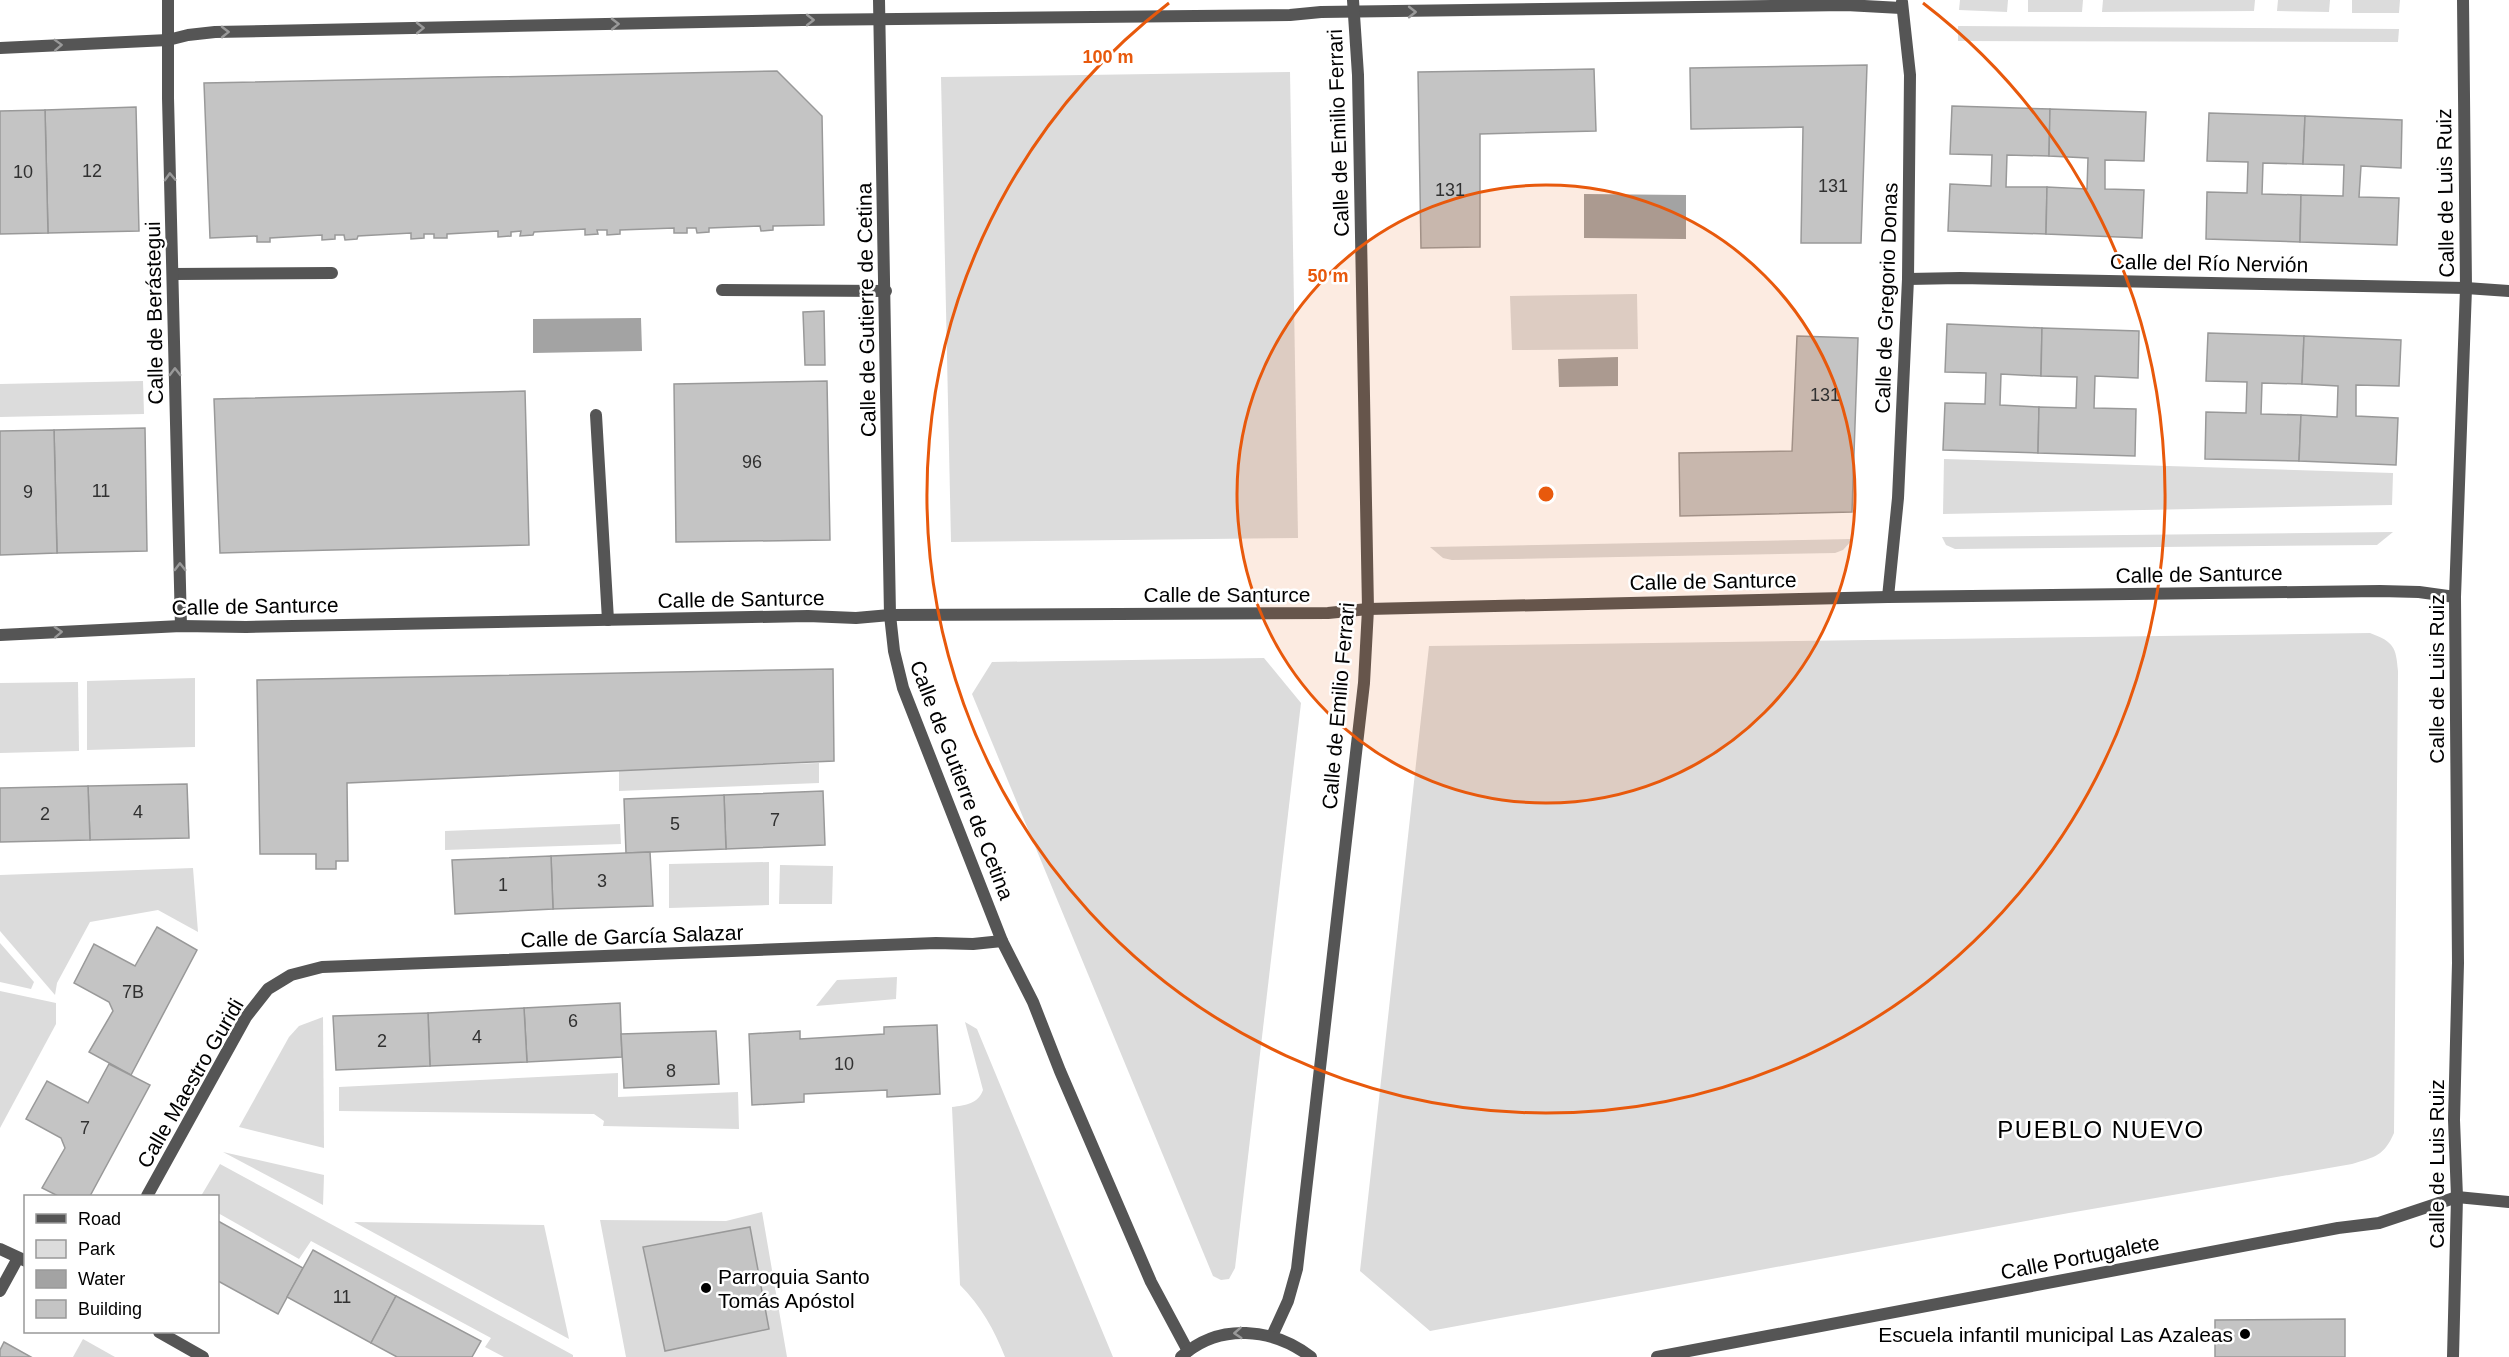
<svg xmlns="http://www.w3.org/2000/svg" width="2509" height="1357" font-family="Arial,sans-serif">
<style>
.green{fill:#dcdcdc}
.water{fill:#a3a3a3}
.building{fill:#c4c4c4;stroke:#999;stroke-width:1.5}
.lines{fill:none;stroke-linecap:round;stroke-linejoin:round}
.lane{stroke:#555;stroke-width:12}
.street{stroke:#555;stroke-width:12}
.oneway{stroke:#999}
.ring{fill:none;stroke:#e8590c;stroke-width:3}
.poi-dot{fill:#000;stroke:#fff;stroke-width:2}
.labels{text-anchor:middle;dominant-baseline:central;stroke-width:5;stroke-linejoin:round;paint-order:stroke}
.number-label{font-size:18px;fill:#313131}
.street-label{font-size:21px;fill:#000;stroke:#fff}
.poi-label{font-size:21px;fill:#000;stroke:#fff;text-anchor:start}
.quarter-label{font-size:24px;letter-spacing:1.5px;fill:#000;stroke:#fff}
.centre{fill:#e8590c;stroke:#fff;stroke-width:3}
.ring-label{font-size:18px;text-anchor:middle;font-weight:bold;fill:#e8590c;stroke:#fff;stroke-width:5;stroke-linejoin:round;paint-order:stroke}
</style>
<rect width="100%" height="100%" fill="#fff"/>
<!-- green -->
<g class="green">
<path d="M1960 0H2008L2007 12 1959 10Z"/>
<path d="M2028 0H2083L2082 12H2028Z"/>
<path d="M2103 0H2255L2254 11 2102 12Z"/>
<path d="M2278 0H2330L2329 12 2277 11Z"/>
<path d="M2352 0H2400L2399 13H2352Z"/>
<path d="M1958 26 2399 29 2398 42 1958 41Z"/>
<path d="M1290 72 1298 538 951 542 941 77Z"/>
<path d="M1637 294 1638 349 1512 350 1510 296Z"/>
<path d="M143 381 144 414 0 417V384Z"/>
<path d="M1944 459 2393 473 2392 505 1943 514Z"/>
<path d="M2393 532 2377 545 1955 549 1946 545 1942 537Z"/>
<path d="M1853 539 1843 550 1835 553 1452 560 1443 558 1430 547Z"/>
<path d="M2370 633C2394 642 2396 647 2398 671L2394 1133C2384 1156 2375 1157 2352 1164L2069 1213 1430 1331 1360 1271 1429 646Z"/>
<path d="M1264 658 1301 703 1235 1268 1229 1279 1221 1280 1213 1276 972 694 992 662Z"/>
<path d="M195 678V747L87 750V681Z"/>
<path d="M78 682 79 751 0 753V683Z"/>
<path d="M819 763V783L619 791V770Z"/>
<path d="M620 824 621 844 445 850V831Z"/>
<path d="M769 862V905L669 908V864Z"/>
<path d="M780 865 833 866 832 904H779Z"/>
<path d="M193 868 198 932 158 910 90 922 57 983 55 995 0 931V875Z"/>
<path d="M0 943 34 982 31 989 0 982Z"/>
<path d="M897 977 896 999 816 1006 837 980Z"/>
<path d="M0 991 56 1003V1024L0 1128Z"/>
<path d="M323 1017 324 1148 239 1127 289 1037 299 1026Z"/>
<path d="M965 1022 977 1029 1113 1357H1005C994 1329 981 1306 960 1285L952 1107C966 1105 978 1104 983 1090Z"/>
<path d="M618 1073V1097L738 1092 739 1129 603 1126 604 1121 594 1114 339 1111V1087Z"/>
<path d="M223 1152 324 1175 323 1205Z"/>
<path d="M220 1164 573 1355V1357H504L485 1347 491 1338 311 1241 299 1259 218 1213V1196H201Z"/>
<path d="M762 1212 787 1357H626L600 1220 726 1221Z"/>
<path d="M354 1222 544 1225 569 1339Z"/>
<path d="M83 1339 115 1357H73Z"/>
</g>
<!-- water -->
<g class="water">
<path d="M1584 194 1686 195V239L1584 238Z"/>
<path d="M641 318 642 351 533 353V319Z"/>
<path d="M1618 357V386L1559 387 1558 359Z"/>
</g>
<!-- building -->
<g class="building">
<path d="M1867 65 1861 243H1801L1803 127 1691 129 1690 68Z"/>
<path d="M1594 69 1596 131 1480 134V247L1421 248 1418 72Z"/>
<path d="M777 71 822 116 824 225 773 226V230L761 231 760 226 709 228V232L697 233 696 228H687V233H674V228L620 230V234L607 235V230H597L598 234 585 235V229L534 232 533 235 520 236 521 231 511 232V236L498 237V231L447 234V238H434V234H424V238L411 239V233L358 236 357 239 345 240 344 235H335V239L322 240V235L270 238V242H257V236L210 238 204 83Z"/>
<path d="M1952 106 2050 109 2049 156 2007 155 2006 187H2047L2046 234 1948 231 1950 184 1991 186 1992 155 1950 154Z"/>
<path d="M136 107 139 231 48 233 45 110Z"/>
<path d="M2050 109 2146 112 2144 161 2105 160V189L2144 190 2142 238 2046 234 2047 187 2087 189 2088 158 2049 156Z"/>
<path d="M45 110 48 233 0 234V111Z"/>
<path d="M2209 113 2305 116 2303 164 2263 163 2262 194 2301 195 2300 242 2206 239 2207 192 2247 193 2248 162 2207 161Z"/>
<path d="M2305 116 2402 120 2401 168 2361 166 2359 197 2399 198 2397 245 2300 242 2301 195 2343 196 2344 165 2303 164Z"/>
<path d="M824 311 825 365H805L803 312Z"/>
<path d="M1947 324 2042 328 2041 376 2001 374 2000 405 2039 407 2038 453 1943 450 1945 403 1985 404 1986 373 1945 372Z"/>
<path d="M2042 328 2139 331 2138 378 2095 376 2094 408 2136 409 2135 456 2038 453 2039 407 2076 408 2077 377 2041 376Z"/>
<path d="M2208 333 2304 336 2302 384 2262 383 2261 414 2301 415 2299 461 2205 459 2206 412 2246 413 2247 382 2206 381Z"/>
<path d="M1797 336 1858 338 1852 512 1680 516 1679 453 1792 451Z"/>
<path d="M2304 336 2401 340 2399 386 2356 385V416L2398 418 2396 465 2299 461 2301 415 2337 417 2338 386 2302 384Z"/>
<path d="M827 381 830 540 676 542 674 384Z"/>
<path d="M525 391 529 545 220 553 214 399Z"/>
<path d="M145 428 147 551 57 553 54 430Z"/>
<path d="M54 430 57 553 0 555V431Z"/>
<path d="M833 669 834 761 347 783 348 861H336V869H316V854H260L257 680Z"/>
<path d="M187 784 189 838 90 840 88 786Z"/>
<path d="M88 786 90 840 0 842V788Z"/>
<path d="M823 791 825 845 726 849 724 795Z"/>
<path d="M724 795 726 849 626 853 624 799Z"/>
<path d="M650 852 653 906 553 909 551 856Z"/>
<path d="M551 856 553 909 455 914 452 860Z"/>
<path d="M157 927 197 950 131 1075 89 1052 113 1011 109 1002 74 983 94 944 135 966Z"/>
<path d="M620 1003 622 1057 527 1062 524 1008Z"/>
<path d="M524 1008 527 1062 430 1066 428 1013Z"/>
<path d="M428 1013 430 1066 336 1070 333 1016Z"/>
<path d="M937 1025 940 1094 887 1097V1090L804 1094V1102L752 1105 749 1034 800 1031V1039L884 1034V1027Z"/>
<path d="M716 1031 719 1084 624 1088 621 1034Z"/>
<path d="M109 1064 150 1085 90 1196H58L42 1188 65 1148 61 1138 26 1119 47 1081 88 1103Z"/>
<path d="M218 1221 303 1268 278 1314 218 1281Z"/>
<path d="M750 1227 769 1329 665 1351 643 1247Z"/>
<path d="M313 1250 396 1296 371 1343 287 1297Z"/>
<path d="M396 1296 481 1341 472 1357H397L371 1343Z"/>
<path d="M2345 1319V1357H2215V1320Z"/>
<path d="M4 1342 31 1357H0V1350Z"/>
</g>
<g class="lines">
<!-- lane -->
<g class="lane">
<path d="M173 274 332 273"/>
<path d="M722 290 886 291"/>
<path d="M596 415 608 620"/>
<path d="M0 1291 18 1258"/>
</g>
<!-- street -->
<g class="street">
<path d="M168 0V98L181 626"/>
<path d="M879 0 890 615 894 651 903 688 1002 941 1033 1002 1060 1071 1151 1282 1188 1351"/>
<path d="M0 48 168 40 188 35 215 32 802 20 1290 15 1321 12 1846 5 1901 8"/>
<path d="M1908 279 1960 278 2466 288 2509 291"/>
<path d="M1888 597 1898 498 1908 279 1910 75 1902 2"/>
<path d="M0 635 181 626 246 627 808 616 856 618 890 615 1328 613 1368 609 1888 597 2380 591 2419 592 2455 597"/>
<path d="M147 1196 246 1017 268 989 291 975 322 967 936 943 973 944 1002 941"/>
<path d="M0 1249 26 1261"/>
<path d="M159 1332 203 1357"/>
<path d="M1272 1336 1288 1301 1297 1269 1364 683 1368 609 1358 75 1353 0"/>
<path d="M1181 1357C1219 1322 1273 1328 1311 1357"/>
<path d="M1657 1357 2338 1228 2379 1223 2457 1197 2509 1202"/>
<path d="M2453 1357 2457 1197 2454 1120 2458 963 2455 597 2466 288 2463 0"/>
</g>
</g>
<!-- one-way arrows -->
<defs><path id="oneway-chevron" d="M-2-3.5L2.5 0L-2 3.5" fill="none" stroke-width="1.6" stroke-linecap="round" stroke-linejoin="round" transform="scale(1.5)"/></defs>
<g class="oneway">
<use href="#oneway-chevron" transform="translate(1412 12)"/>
<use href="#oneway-chevron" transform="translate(810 20)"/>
<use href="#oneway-chevron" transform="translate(615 24) rotate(-1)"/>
<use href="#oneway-chevron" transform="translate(420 28) rotate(-1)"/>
<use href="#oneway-chevron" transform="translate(225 32) rotate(-1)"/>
<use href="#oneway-chevron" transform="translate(58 45) rotate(-2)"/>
<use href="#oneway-chevron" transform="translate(170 177) rotate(-92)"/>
<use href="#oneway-chevron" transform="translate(175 372) rotate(-91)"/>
<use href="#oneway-chevron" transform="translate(180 567) rotate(-91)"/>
<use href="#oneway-chevron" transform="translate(58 632) rotate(-3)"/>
<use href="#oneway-chevron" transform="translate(1238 1333) rotate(176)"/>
</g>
<!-- distance rings -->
<circle cx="1546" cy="494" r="309" fill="#e8590c" fill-opacity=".12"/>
<g class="ring">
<circle cx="1546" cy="494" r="309"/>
<path d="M1923 3A619 619 0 1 1 1169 3"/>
</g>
<!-- markers -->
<g class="poi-dot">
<circle cx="706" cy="1288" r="6"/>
<circle cx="2245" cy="1334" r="6"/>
</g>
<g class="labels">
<!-- number labels -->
<g class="number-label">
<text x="92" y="171">12</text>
<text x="23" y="172">10</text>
<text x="1833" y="186">131</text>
<text x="1450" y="190">131</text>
<text x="1825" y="395">131</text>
<text x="752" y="462">96</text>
<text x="101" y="491">11</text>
<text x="28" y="492">9</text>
<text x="138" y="812">4</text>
<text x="45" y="814">2</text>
<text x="775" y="820">7</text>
<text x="675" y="824">5</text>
<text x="602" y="881">3</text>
<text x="503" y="885">1</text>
<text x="133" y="992">7B</text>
<text x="573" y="1021">6</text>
<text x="477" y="1037">4</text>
<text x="382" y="1041">2</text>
<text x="844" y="1064">10</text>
<text x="671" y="1071">8</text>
<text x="85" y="1128">7</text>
<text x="342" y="1297">11</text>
</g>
<!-- street labels -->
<g class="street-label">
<text transform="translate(1338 133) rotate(-92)">Calle de Emilio Ferrari</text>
<text transform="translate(2445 193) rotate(-91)">Calle de Luis Ruiz</text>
<text transform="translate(2209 263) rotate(1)">Calle del Río Nervión</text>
<text transform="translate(1886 298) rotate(-88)">Calle de Gregorio Donas</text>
<text transform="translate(866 310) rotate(-91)">Calle de Gutierre de Cetina</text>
<text transform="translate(154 313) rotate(-91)">Calle de Berástegui</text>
<text transform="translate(2199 574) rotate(-1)">Calle de Santurce</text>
<text transform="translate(1713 581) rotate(-1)">Calle de Santurce</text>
<text x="1227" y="594">Calle de Santurce</text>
<text transform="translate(741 599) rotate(-1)">Calle de Santurce</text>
<text transform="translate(255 606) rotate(-1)">Calle de Santurce</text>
<text transform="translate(2436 679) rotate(-90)">Calle de Luis Ruiz</text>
<text transform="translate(1338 706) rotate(-85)">Calle de Emilio Ferrari</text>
<text transform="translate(962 780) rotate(69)">Calle de Gutierre de Cetina</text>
<text transform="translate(632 936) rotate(-2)">Calle de García Salazar</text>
<text transform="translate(190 1083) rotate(-60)">Calle Maestro Guridi</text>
<text transform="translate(2436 1164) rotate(-90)">Calle de Luis Ruiz</text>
<text transform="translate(2080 1257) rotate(-11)">Calle Portugalete</text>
</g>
<!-- poi labels -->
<g class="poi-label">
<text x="718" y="1276">Parroquia Santo<tspan x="718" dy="24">Tomás Apóstol</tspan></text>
<text x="2233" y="1334" text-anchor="end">Escuela infantil municipal Las Azaleas</text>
</g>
<!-- quarter labels -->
<g class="quarter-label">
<text x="2101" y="1129">PUEBLO NUEVO</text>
</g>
</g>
<circle cx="1546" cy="494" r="9" class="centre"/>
<g class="ring-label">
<text x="1108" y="63">100 m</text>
<text x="1328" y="282">50 m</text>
</g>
<!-- legend -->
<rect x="24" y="1195" width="195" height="138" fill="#ffffff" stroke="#999999" stroke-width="1.5"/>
<rect x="36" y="1214" width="30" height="9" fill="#555555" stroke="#999999" stroke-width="1.5"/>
<text x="78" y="1225" font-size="18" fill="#000000">Road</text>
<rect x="36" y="1240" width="30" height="18" fill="#dcdcdc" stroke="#999999" stroke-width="1.5"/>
<text x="78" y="1255" font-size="18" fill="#000000">Park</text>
<rect x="36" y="1270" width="30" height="18" fill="#a3a3a3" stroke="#999999" stroke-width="1.5"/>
<text x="78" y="1285" font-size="18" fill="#000000">Water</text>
<rect x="36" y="1300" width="30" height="18" fill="#c4c4c4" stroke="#999999" stroke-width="1.5"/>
<text x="78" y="1315" font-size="18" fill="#000000">Building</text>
</svg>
